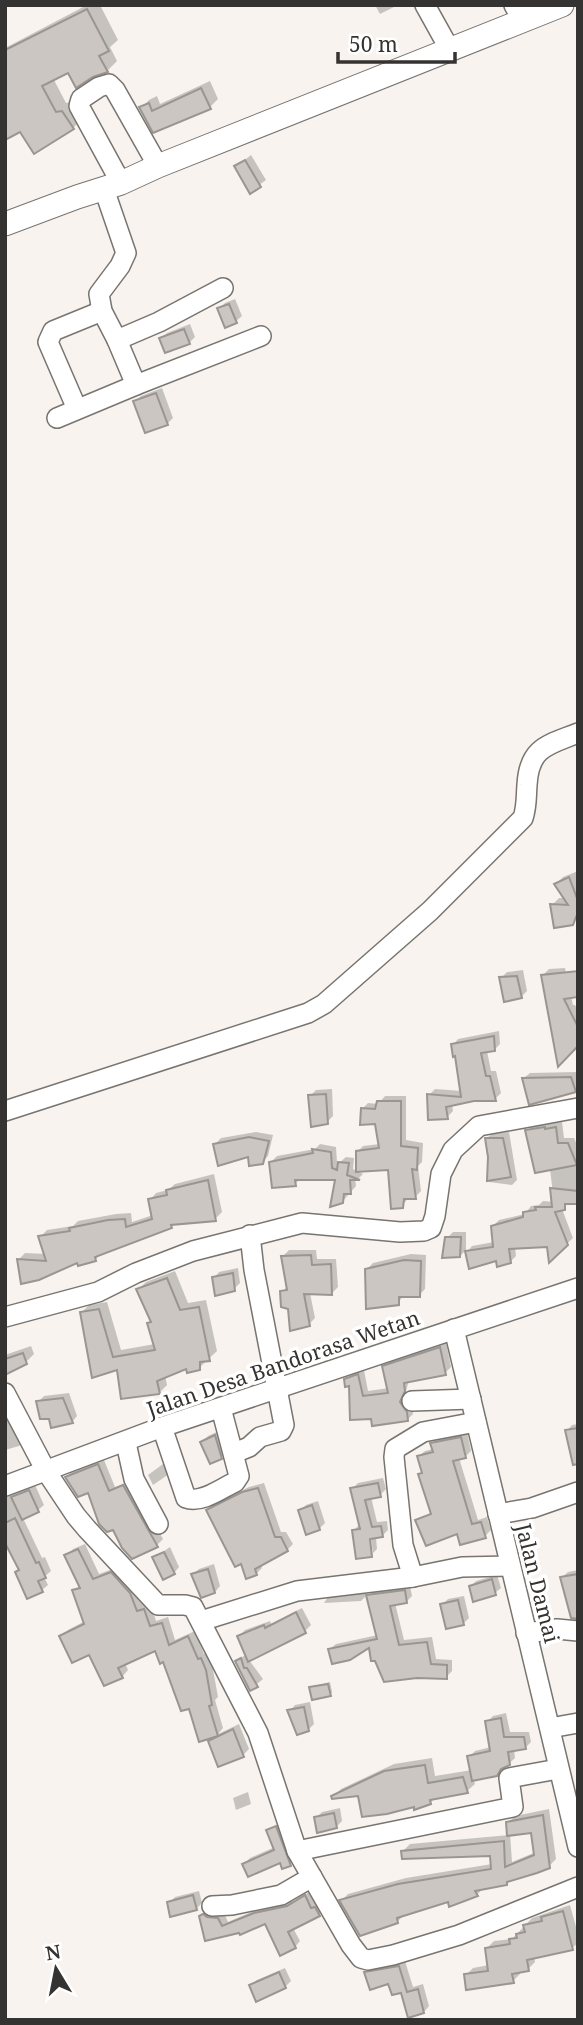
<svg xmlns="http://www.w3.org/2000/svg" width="583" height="2025" font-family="'Noto Serif',serif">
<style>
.shadow{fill:#0003;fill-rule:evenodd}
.building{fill:#ccc6c2;stroke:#9a9591;stroke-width:2}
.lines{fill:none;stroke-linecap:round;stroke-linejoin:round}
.minor-casing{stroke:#78746f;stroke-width:22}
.tertiary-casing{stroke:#78746f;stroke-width:25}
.minor{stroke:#fff;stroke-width:19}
.tertiary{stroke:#fff;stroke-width:23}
.labels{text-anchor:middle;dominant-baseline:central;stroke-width:7;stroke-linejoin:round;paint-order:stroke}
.street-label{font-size:21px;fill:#353331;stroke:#fff}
</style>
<rect width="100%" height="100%" fill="#f8f3ee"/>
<!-- shadow -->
<g class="shadow">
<path d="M87 5H100L118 40 110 47 117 61 107 71 69 70 53 78 66 103 72 102 83 118 73 128 21 130 5 138V48Z"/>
<path d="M375 5H398L380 14Z"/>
<path d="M210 81 218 99 210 107 154 131 141 108 149 100 157 96 160 104Z"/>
<path d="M251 155 266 180 251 191 236 167Z"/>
<path d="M235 299 242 316 236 321 219 309 225 303Z"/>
<path d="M190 324 195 337 189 343 161 338 167 333Z"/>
<path d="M162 388 173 418 168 423 146 431 135 402 141 396Z"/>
<path d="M578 871V918L572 923 552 905 559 898H566L556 884 563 877Z"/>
<path d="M565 968 573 1005H575L578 1010V1044L543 975 549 969Z"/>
<path d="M523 970 527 991 521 997 501 978 507 972Z"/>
<path d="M499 1031 500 1044 494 1050 487 1051 491 1071H496L501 1093 495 1099 473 1100 452 1104 453 1111 447 1117 429 1095 435 1089 462 1091 457 1054 453 1045 458 1039Z"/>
<path d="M577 1072 578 1088 575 1091 524 1078 530 1073Z"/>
<path d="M332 1089 333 1116 327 1122 310 1096 316 1090Z"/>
<path d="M385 1096H406V1140L423 1143 422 1162 418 1166 421 1191 415 1197H409L402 1206 390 1168 357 1152 363 1146 380 1144 376 1122 362 1109 368 1103 378 1104Z"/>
<path d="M562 1122 564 1138H574L578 1147V1203L570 1202 562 1209 573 1238 550 1260 548 1246 515 1247 516 1256 510 1262 467 1252 472 1246 494 1242 493 1226 499 1220 525 1214 531 1206 539 1205 543 1201 554 1202 550 1169 527 1131 533 1125Z"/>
<path d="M256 1132 273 1135 268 1156 262 1162 250 1154 215 1144 221 1138Z"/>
<path d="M509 1132 517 1180 512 1185 489 1182 490 1157 487 1138 493 1133Z"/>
<path d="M320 1144 336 1147 337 1162 339 1163 346 1157 354 1158 353 1169 363 1174 359 1178H355L356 1186 342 1202 337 1178H301L295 1184 271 1162 277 1156 315 1149Z"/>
<path d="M214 1174 222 1212 215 1219 175 1222 171 1227 103 1252 95 1260 79 1261 39 1278 18 1260 25 1253 46 1254 40 1237 47 1230 73 1226 78 1221 116 1214 131 1213 132 1222 153 1215 150 1200 156 1193 168 1190 175 1184Z"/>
<path d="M453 1232H466V1250L460 1256 447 1238Z"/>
<path d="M289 1250H316L317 1259H336L338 1287 332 1293H310L315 1318 309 1324 290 1308 282 1292 288 1286 283 1256Z"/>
<path d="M411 1254 426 1255 425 1289 419 1295H404L398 1303 367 1269 373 1263Z"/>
<path d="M238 1268 240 1283 234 1289 214 1278 219 1272Z"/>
<path d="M175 1271 188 1303 206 1300 217 1351 199 1368 187 1367 165 1375 167 1385 160 1392 119 1368 81 1313 89 1305 107 1302 121 1350 155 1344 149 1324 152 1320 138 1290 146 1282Z"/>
<path d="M446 1342 451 1367 445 1373 409 1380 405 1395 412 1406 413 1414 407 1420 373 1417 351 1384 346 1380 352 1374 364 1370 368 1391 389 1388 384 1367 390 1361Z"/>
<path d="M31 1346 34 1354 26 1362 5 1373V1355Z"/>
<path d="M69 1393 77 1416 72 1422 50 1417 38 1402 44 1396Z"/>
<path d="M5 1397 27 1438 19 1446 5 1450Z"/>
<path d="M578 1424V1452L567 1431 572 1425Z"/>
<path d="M221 1430 227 1451 221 1457 202 1442 208 1436Z"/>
<path d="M467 1432 471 1451 465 1457 459 1458 478 1520 487 1517 491 1530 485 1536 418 1521 432 1512 420 1475 423 1471 419 1456 425 1451 433 1449 432 1444 438 1438Z"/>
<path d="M104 1460 115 1487 130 1481 163 1539 157 1545 133 1557 89 1490 67 1477 72 1471Z"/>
<path d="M163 1464 169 1474 153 1485 148 1475Z"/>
<path d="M383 1478 386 1489 380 1495 371 1497 377 1522 387 1521 388 1530 382 1536 376 1537 377 1549 371 1555 354 1530 360 1524 352 1489 358 1483ZM367 1531H370L373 1553H370Z"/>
<path d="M264 1483 281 1532H286L293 1544 287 1550 261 1564 262 1568 256 1574 242 1562 208 1510 214 1504 249 1487Z"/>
<path d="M35 1485 44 1505 38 1510 23 1518 42 1558 45 1557 51 1571 44 1577 48 1585 42 1590 20 1569 5 1539V1493L17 1492Z"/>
<path d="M318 1501 325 1523 319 1529 300 1511 306 1505Z"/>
<path d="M85 1544 99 1574 118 1567 136 1587 144 1606 151 1604 156 1621 168 1617 175 1640 195 1631 204 1654 207 1652 212 1664 218 1697 215 1700 223 1728 218 1734 239 1724 249 1749 243 1755 210 1741 216 1735 191 1707 156 1649 125 1663 128 1670 122 1677 90 1653 61 1636 68 1630 85 1621 74 1591 80 1585 66 1556 73 1549Z"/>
<path d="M170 1547 179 1567 174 1573 154 1558Z"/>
<path d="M214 1564 220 1586 215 1592 193 1574 199 1569Z"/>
<path d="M578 1570V1608L562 1577 568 1572Z"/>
<path d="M497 1575 501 1588 495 1593 471 1587 476 1581Z"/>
<path d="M410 1586 412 1596 407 1601 395 1603 404 1640 432 1637 436 1659 452 1660V1671L446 1677 370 1645 330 1649 336 1644 378 1635 368 1596 374 1590Z"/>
<path d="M365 1592V1597L361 1601 324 1603 328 1597Z"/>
<path d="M464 1596 469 1618 463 1624 442 1605 448 1599Z"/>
<path d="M302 1608 311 1625 305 1631 249 1660 263 1679 251 1689 237 1662 246 1654 239 1636 245 1630 270 1621 271 1624Z"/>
<path d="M330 1682 332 1692 330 1695 311 1687Z"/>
<path d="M310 1702 314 1724 308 1730 290 1711 295 1705Z"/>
<path d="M506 1713 510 1732H529L531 1742 525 1748 514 1749 515 1758 496 1775 473 1779 475 1784 467 1791 436 1797 430 1803 359 1794 333 1797 341 1789 394 1764 432 1758 435 1776 472 1770 469 1757 475 1751 491 1747 487 1722 493 1716Z"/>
<path d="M248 1792 251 1804 236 1810 233 1798Z"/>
<path d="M340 1808 342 1821 336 1827 316 1818 322 1812Z"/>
<path d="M549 1809 556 1859 549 1866 510 1879 506 1883 483 1888 477 1895 450 1899 405 1914 397 1922 342 1900 348 1894 406 1878 492 1864 491 1854 403 1851 410 1844 509 1835 508 1823 515 1816ZM533 1831 536 1852 512 1862 510 1834Z"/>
<path d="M282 1822 296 1858 290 1864 281 1861 244 1864 250 1858 275 1847 268 1831Z"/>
<path d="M199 1891 202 1903 196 1909 169 1903 175 1897Z"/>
<path d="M311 1891 324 1909 319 1914 293 1928 300 1941 295 1947 266 1922 206 1938 201 1916 207 1911 224 1913 228 1922 261 1908 294 1901Z"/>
<path d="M570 1905 578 1934V1943L572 1948 534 1957 535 1962 528 1969 519 1970 520 1974 513 1981 466 1975 473 1968 489 1965 487 1948 494 1941 512 1939 532 1918Z"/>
<path d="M405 1961 413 1987 423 1984 429 2006 424 2012 389 1982 366 1972 372 1966Z"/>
<path d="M285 1968 291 1981 285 1987 251 1986 257 1980Z"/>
</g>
<!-- building -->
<g class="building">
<path d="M87 9 109 51 99 56 108 72 93 77 76 88 68 73 42 86 56 112 62 111 74 129 34 154 20 132 5 140V50Z"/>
<path d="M201 88 211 109 153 133 139 107 149 103 152 111Z"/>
<path d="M245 160 261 187 250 194 234 166Z"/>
<path d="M229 304 237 323 225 328 217 308Z"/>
<path d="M184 329 190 344 165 353 159 338Z"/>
<path d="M156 393 168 425 145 433 133 401Z"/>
<path d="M569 877 578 901V919L576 917 573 925 554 928 550 904 568 905 554 884Z"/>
<path d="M578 971V997L564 999 578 1027V1046L558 1067 541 975Z"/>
<path d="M517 976 522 998 504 1002 499 977Z"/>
<path d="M494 1036 495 1051 481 1053 486 1076H490L496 1101H474L446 1107 448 1119 428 1120 427 1094 461 1097 455 1056 453 1057 451 1044Z"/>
<path d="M571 1077 576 1092 529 1105 522 1078Z"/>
<path d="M326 1094 328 1124 311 1127 308 1095Z"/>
<path d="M377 1101H401V1146L418 1148 417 1170 412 1169 416 1199H404L403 1208 391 1209 388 1170 356 1172V1151L379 1148 375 1124 360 1125 361 1108 375 1109Z"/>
<path d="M545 1127V1129L556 1127 558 1143H568L577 1165 535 1173 525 1130Z"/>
<path d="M249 1137 269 1141 263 1164 249 1166 248 1157 218 1166 213 1144Z"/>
<path d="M485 1138H503L511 1177 487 1181 488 1157Z"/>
<path d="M312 1149 331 1152 332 1168 337 1170 338 1162 349 1163 347 1175 360 1180H350L351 1194H344L343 1203 330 1207 335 1180H295L296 1186 272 1188 269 1162 313 1153Z"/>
<path d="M208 1180 216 1221 171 1225 172 1228 95 1257 96 1261 78 1266 77 1263 39 1280 21 1284 17 1259 46 1261 38 1236 70 1231 69 1228 108 1220 125 1219 126 1227 152 1219 148 1199 167 1195 166 1190Z"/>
<path d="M550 1188 578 1191V1204H565V1210L555 1212 568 1245 549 1263 547 1247 509 1249 511 1263 497 1267 496 1261 469 1269 465 1251 493 1247 491 1226 523 1217V1212L536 1210 535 1207H552Z"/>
<path d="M445 1237H461L460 1257 442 1258Z"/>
<path d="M311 1255 312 1265 331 1264 332 1295 304 1294 310 1326 290 1331 288 1309 281 1307 280 1291 287 1290 281 1256Z"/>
<path d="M404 1260 421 1261 420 1297H399V1305L366 1309 365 1269Z"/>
<path d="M233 1273 235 1291 215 1296 212 1277Z"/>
<path d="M167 1278 180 1310 199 1307 210 1361 200 1362V1370L187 1373 186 1369 157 1381 160 1394 121 1399 117 1370 92 1378 80 1312 99 1309 113 1357 155 1350 147 1323 151 1322 136 1289Z"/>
<path d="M440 1347 446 1375 404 1383 405 1391 400 1402 407 1412 408 1421 372 1426 371 1419 350 1420 349 1386 345 1387 344 1379 358 1374 363 1396 388 1393 382 1366Z"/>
<path d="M23 1353 27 1364 5 1375V1359Z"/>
<path d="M63 1398 73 1423 51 1428 49 1419H40L36 1401Z"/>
<path d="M578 1428V1464L573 1465 565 1430Z"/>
<path d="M215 1435 222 1459 210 1464 200 1442Z"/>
<path d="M461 1437 466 1458 453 1461 472 1524 481 1522 486 1538 460 1545 457 1534 426 1546 415 1520 431 1514 418 1474 422 1473 417 1456 433 1452 430 1443Z"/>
<path d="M98 1464 109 1491 123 1485 158 1547 132 1559 122 1548 113 1530 107 1532 99 1524 88 1493 78 1497 65 1477Z"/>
<path d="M378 1483 381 1497 365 1500 372 1527 381 1526 383 1537 370 1539 372 1557 356 1559 352 1530 360 1529 350 1488Z"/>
<path d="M258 1488 275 1537H281L288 1551 255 1569 257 1575 246 1579 241 1564 235 1567 206 1510 242 1492Z"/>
<path d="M29 1490 39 1512 22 1520 11 1497Z"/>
<path d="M312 1505 320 1530 306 1535 298 1510Z"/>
<path d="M15 1518 36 1563 39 1562 46 1578 38 1581 43 1592 27 1599 15 1572 19 1570 5 1543V1523Z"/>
<path d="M78 1549 93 1579 111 1572 130 1593 137 1611 144 1609 150 1626 162 1623 169 1645 188 1636 198 1659 201 1658 206 1670 212 1705 209 1706 218 1736 199 1742 189 1709 181 1711 163 1662 160 1664 155 1651 118 1668 123 1678 104 1686 89 1655 72 1663 59 1636 84 1624 72 1590 80 1588 64 1555Z"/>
<path d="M164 1552 175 1574 163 1580 152 1557Z"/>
<path d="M208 1569 215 1593 201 1598 191 1574Z"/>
<path d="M578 1574V1619L571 1618 560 1577Z"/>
<path d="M492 1579 496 1595 473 1602 469 1586Z"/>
<path d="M405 1590 407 1603 390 1606 399 1645 427 1642 431 1664 447 1665V1679L417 1678 384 1682 375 1661H371L369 1648 350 1660 332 1664 328 1649 377 1639 366 1595Z"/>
<path d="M458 1600 464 1625 446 1629 440 1604Z"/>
<path d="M296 1612 306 1633 248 1662 237 1636 264 1625 265 1628Z"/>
<path d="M241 1658 244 1668H247L258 1687 250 1691 235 1661Z"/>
<path d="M328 1684 331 1696 312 1700 309 1687Z"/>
<path d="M304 1707 309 1731 297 1735 287 1710Z"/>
<path d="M501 1718 504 1737H524L526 1749 508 1752 510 1765 501 1769 497 1776 472 1781 467 1756 490 1751 485 1721Z"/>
<path d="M233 1729 244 1757 218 1767 208 1741Z"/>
<path d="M425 1765 428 1783 463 1777 468 1793 430 1800 431 1804 414 1810V1807L387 1814 362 1817 358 1796 332 1799 331 1796 384 1771Z"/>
<path d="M334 1813 337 1828 317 1833 314 1817Z"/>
<path d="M543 1815 550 1868 537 1873 507 1882V1885L475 1891 478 1896 449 1907 448 1902 397 1918 398 1923 360 1936 339 1900 398 1884 491 1869 490 1856 402 1859 401 1851 504 1841 505 1867 534 1855 531 1833 507 1836 506 1822Z"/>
<path d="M276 1826 291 1866 282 1869 280 1863 248 1877 242 1864 274 1850 266 1830Z"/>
<path d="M193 1895 197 1910 170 1917 167 1902Z"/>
<path d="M305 1895 311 1908 315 1907 320 1916 288 1932 296 1948 280 1956 265 1924 240 1935 239 1933 205 1941 199 1916 203 1914 207 1917 218 1918 222 1926 254 1913 287 1906Z"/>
<path d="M563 1911 573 1950 527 1960 529 1971 512 1974 514 1983 466 1990 464 1974 488 1971 485 1948 510 1944 509 1939 517 1938 516 1934 525 1932 523 1925 542 1921 541 1917Z"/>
<path d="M399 1966 407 1992 418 1989 424 2013 408 2018 401 1993 392 1995 388 1984 370 1990 364 1972Z"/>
<path d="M279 1972 286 1988 256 2002 249 1985Z"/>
</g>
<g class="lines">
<!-- minor casing -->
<g class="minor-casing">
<g id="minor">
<path d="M425 5 450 50"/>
<path d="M514 5 523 21"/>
<path d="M121 183 79 106 81 99 99 87 109 84 115 90 158 166"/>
<path d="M104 189 126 253 120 266 99 294 102 311 117 340 159 322 223 288"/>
<path d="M136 385 261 336"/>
<path d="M77 409 48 342 53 331 102 311"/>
<path d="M57 418 136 385 117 340"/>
<path d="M5 1111 308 1013 324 1004 430 911 523 818C527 806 526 797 527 785 529 747 548 745 578 733"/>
<path d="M5 1317 98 1292 136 1273 193 1251 302 1223 400 1232 424 1231 431 1228 435 1216 441 1174 453 1150 479 1126 578 1108"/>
<path d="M454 1329 578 1847"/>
<path d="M5 1393 46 1471 76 1516 87 1529 158 1605H185L193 1607 258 1733 297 1851 351 1945 361 1958 368 1960 393 1955 459 1935 578 1887"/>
<path d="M412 1401 471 1399"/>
<path d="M162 1427 186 1498C201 1504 222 1488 235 1482L239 1476 221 1408"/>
<path d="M126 1443 134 1479 158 1524"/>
<path d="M234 1453 249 1447 260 1437 281 1431 284 1425 254 1270 250 1235"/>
<path d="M5 1486 162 1427 578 1288"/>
<path d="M498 1514 532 1508 578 1492"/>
<path d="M413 1577 403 1545 394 1457 395 1449 423 1432 476 1422"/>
<path d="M201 1621 297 1591 413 1577 462 1567 510 1566"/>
<path d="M526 1633 557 1629 578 1631"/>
<path d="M550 1728 578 1723"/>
<path d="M297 1851 513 1807 509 1778 558 1769"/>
<path d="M212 1906 232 1905 281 1895 312 1877"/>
</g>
</g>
<!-- tertiary casing -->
<g class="tertiary-casing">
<path id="tertiary" d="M5 224 77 197 121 183 158 166 562 5"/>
</g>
<!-- minor -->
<use href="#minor" class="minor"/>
<!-- tertiary -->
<use href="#tertiary" class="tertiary"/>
</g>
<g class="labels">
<!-- street labels -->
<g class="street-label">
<text transform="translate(283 1363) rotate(-19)">Jalan Desa Bandorasa Wetan</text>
<text transform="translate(538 1583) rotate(76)">Jalan Damai</text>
</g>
</g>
<!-- border -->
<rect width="583" height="2025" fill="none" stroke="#353331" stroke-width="14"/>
<!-- north arrow -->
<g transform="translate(56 1969) rotate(350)" stroke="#ffffff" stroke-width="5" paint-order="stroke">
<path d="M0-5L12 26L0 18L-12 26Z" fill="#353331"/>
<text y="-10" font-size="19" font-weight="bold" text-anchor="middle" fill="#353331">N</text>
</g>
<!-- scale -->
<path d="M338 52v10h117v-10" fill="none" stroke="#353331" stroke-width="3.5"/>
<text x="349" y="52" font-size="21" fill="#353331" stroke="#ffffff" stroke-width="5" paint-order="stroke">50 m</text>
</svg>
